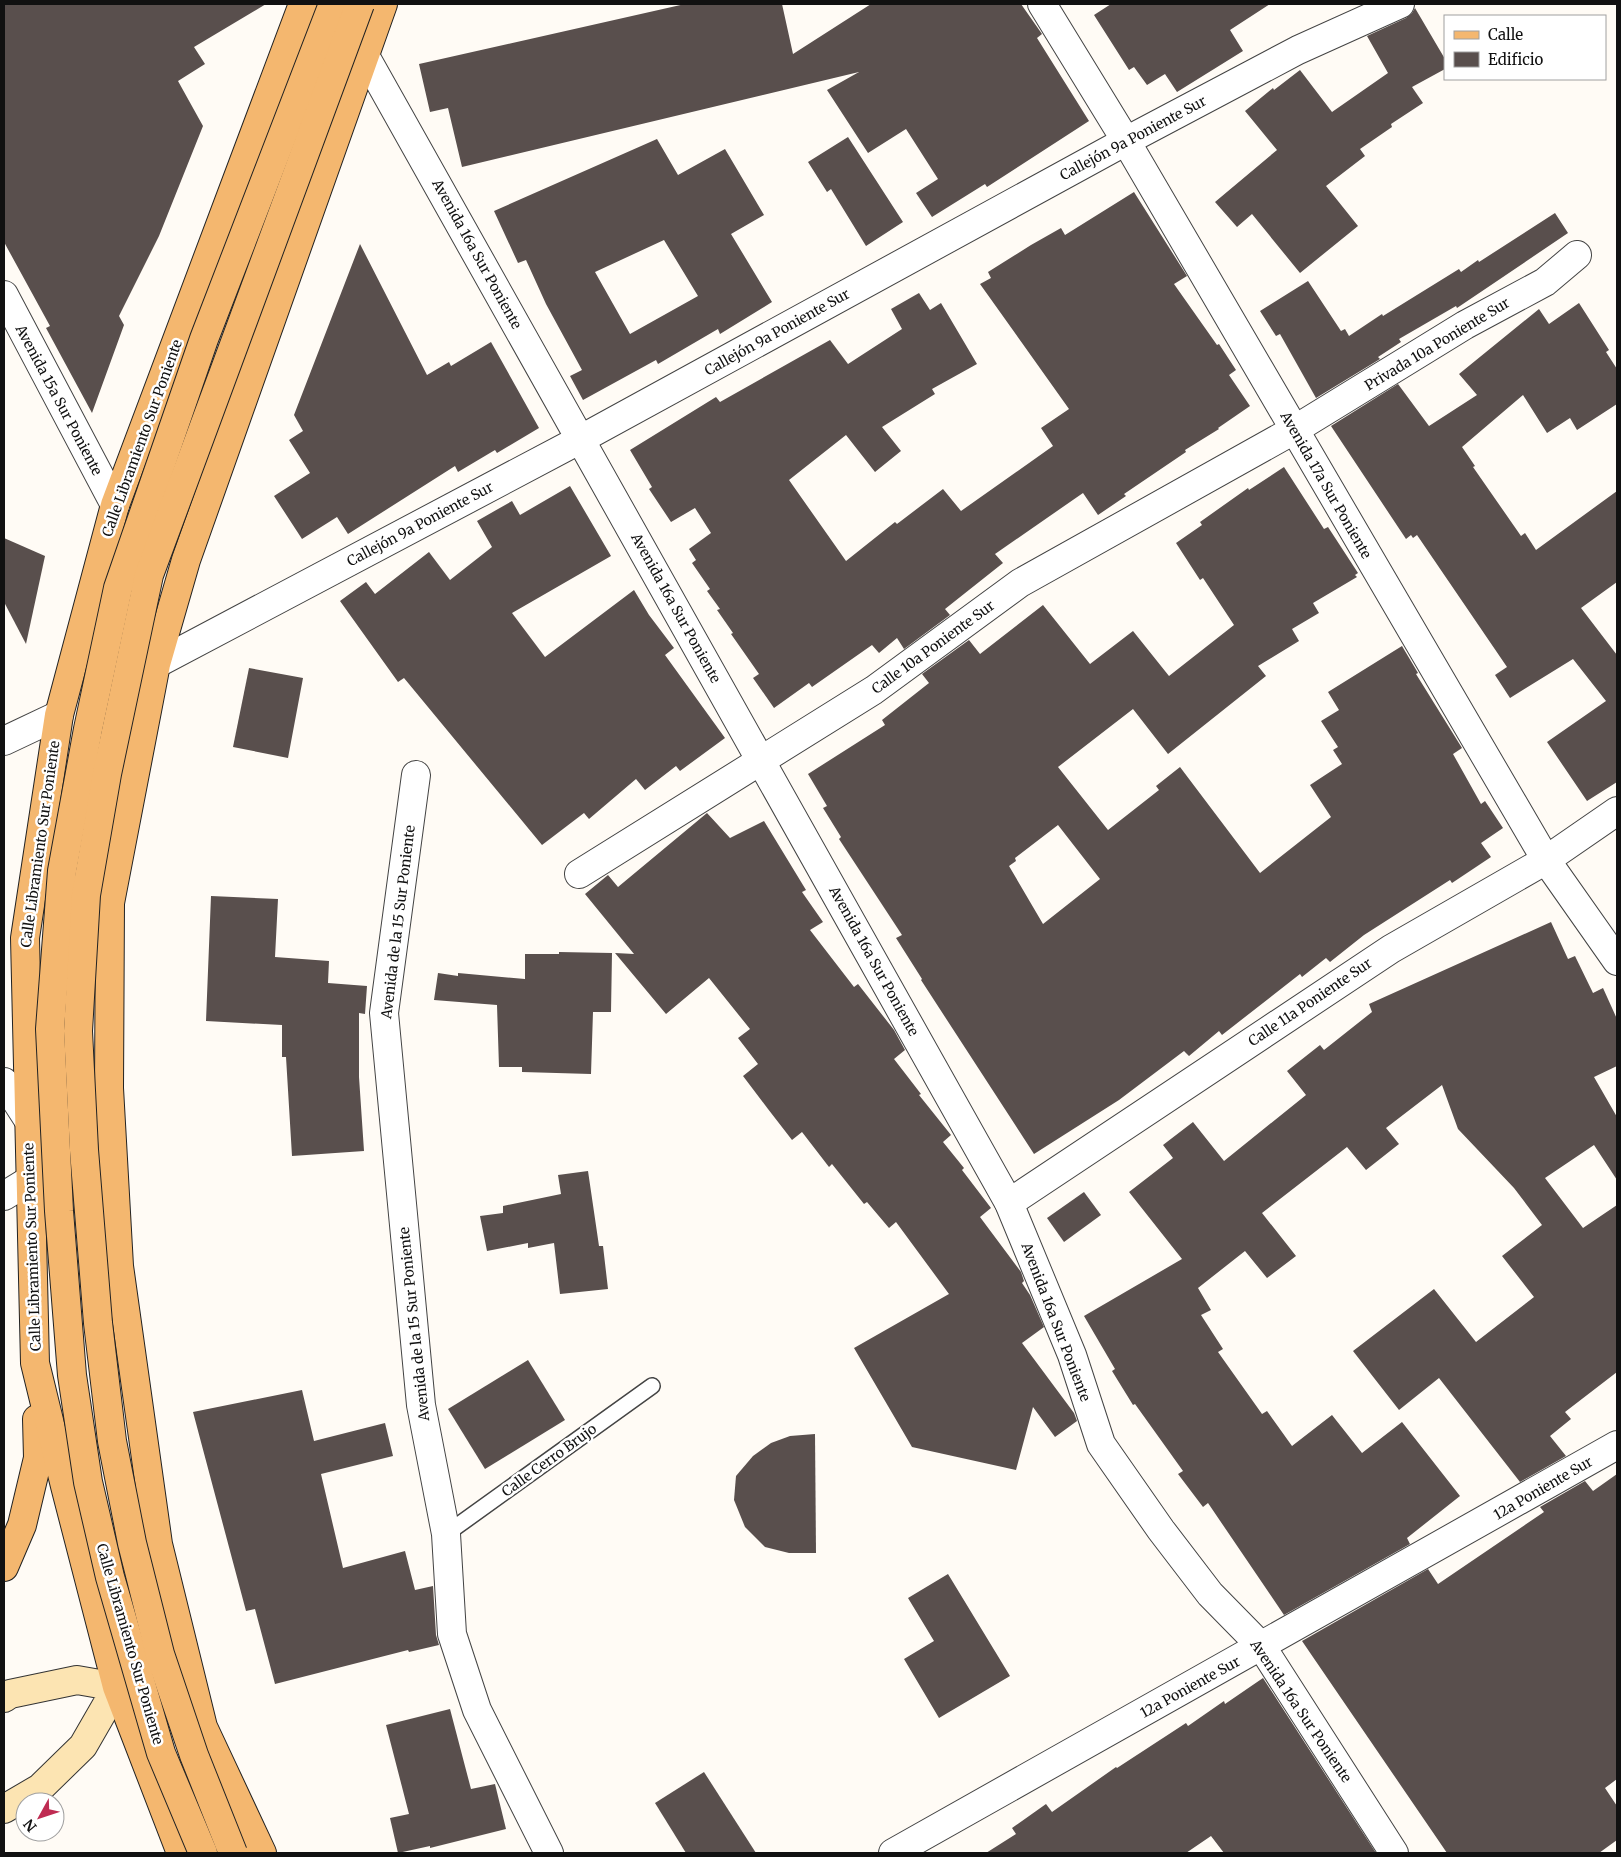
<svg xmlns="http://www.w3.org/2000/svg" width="1621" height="1857" font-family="Merriweather,serif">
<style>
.building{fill:#594f4d;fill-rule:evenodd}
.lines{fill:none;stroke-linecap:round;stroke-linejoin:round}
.lane-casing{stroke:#444;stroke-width:18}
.street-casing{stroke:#444;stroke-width:30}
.secondary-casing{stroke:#333;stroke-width:30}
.primary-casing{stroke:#222;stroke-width:30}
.lane{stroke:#fff;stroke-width:15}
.street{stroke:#fff;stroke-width:28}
.secondary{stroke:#fce4b2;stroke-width:28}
.primary{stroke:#f4b76f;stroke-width:28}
.primary-bridge-casing{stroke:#222;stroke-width:30;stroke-linecap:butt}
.primary-bridge{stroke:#f4b76f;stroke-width:28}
.labels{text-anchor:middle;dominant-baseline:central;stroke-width:5;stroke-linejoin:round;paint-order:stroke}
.street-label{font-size:14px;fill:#111;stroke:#fff}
</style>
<rect width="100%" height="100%" fill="#fffbf5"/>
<!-- building -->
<g class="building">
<path d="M4 4H266L194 47 205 64 178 81 203 126 159 236 119 316 124 325 92 413 46 328 50 326 4 242Z"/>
<path d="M685 4H782L793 54 871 4H1021L1042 34 1037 38 1089 121 987 187 985 184 932 217 916 193 938 179 906 129 868 153 827 90 859 72 462 167 448 108 430 112 419 64Z"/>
<path d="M1111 4H1270L1230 30 1243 51 1177 92 1165 74 1147 85 1134 67 1129 70 1094 15Z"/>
<path d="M1415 8 1445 59V69L1412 87 1423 103 1391 124 1392 127 1360 149 1365 156 1326 186 1358 226 1300 273 1252 214 1237 227 1215 202 1277 150 1245 111 1273 88 1274 90 1300 70 1332 112 1388 73 1367 36 1406 18 1412 13Z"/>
<path d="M848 137 903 222 866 246 831 189 827 192 808 162Z"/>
<path d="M657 139 678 175 725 149 764 215 731 234 772 302 720 334 718 329 658 364 656 360 583 400 570 376 582 370 546 304 526 260 518 263 494 211ZM664 240 698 296 630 334 595 272Z"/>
<path d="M1134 192 1187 276 1174 284 1217 345 1219 344 1236 370 1229 375 1250 406 1218 428 1219 429 1185 450 1186 452 1124 494 1126 496 1098 515 1083 493 995 554 1003 563 945 609 950 615 904 649 897 638 879 653 872 645 812 687 809 683 774 708 753 678 759 674 731 634 733 633 717 610 720 609 707 591 710 589 692 563 696 560 689 549 711 533 695 508 671 522 649 489 652 487 630 450 716 397 720 402 830 340 848 364 902 329 891 309 919 293 930 310 941 303 977 364 932 389 935 394 882 427 901 451 875 472 846 435 789 480 846 561 895 522 897 524 943 489 961 511 1053 446 1041 428 1069 409 980 284 991 278 988 272 1031 245 1061 228 1065 235Z"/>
<path d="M1555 213 1568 233 1457 308 1456 306 1399 339 1401 342 1378 357 1380 359 1316 398 1280 334 1276 336 1260 311 1308 281 1341 331 1345 329 1349 336 1382 314 1383 316 1459 269 1461 272 1478 260 1479 262Z"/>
<path d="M360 244 427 375 449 362 451 366 491 342 539 428 497 453 495 450 458 472 455 466 348 534 337 517 302 539 274 496 310 473 289 440 303 431 294 415Z"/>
<path d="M1579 303 1609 350 1606 352 1617 369V404L1577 430 1570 418 1547 433 1523 395 1462 447 1475 466 1473 467 1521 536 1525 533 1536 550 1617 491V582L1581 608 1617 655V782L1587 801 1547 742 1606 701 1573 659 1510 698 1495 675 1507 667 1417 535 1413 538 1411 535 1406 539 1331 426 1398 384 1429 426 1477 395 1459 374 1539 309 1549 324Z"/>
<path d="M1284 467 1324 529 1328 527 1358 573 1355 575 1357 577 1313 603 1319 613 1292 629 1299 641 1258 666 1266 676 1168 754 1133 709 1058 767 1108 830 1159 790 1156 786 1180 767 1260 873 1331 817 1310 785 1342 764 1333 750 1338 747 1321 721 1339 710 1328 692 1402 646 1418 673 1416 674 1462 748 1453 754 1481 804 1485 801 1503 828 1481 843 1491 857 1452 883 1450 880 1364 935 1330 962 1326 958 1302 977 1300 974 1222 1035 1219 1031 1189 1056 1184 1051 1119 1100 1034 1154 921 980 922 979 896 938 902 935 839 839 841 837 823 808 827 806 808 774 885 725 882 720 929 683 922 674 969 640 980 654 1043 605 1090 664 1133 631 1169 676 1234 625 1203 578 1200 580 1176 543 1202 525 1200 522 1248 488 1249 490ZM1058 825 1100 879 1043 924 1009 866 1016 861 1015 858Z"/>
<path d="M570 486 611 556 512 613 545 657 634 590 649 615 674 648 665 655 725 738 680 771 676 766 645 790 636 779 589 819 584 813 542 845 404 678 398 682 340 601 366 582 375 594 429 552 450 580 492 547 477 521 512 501 520 515Z"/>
<path d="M4 538 45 556 26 644 4 602Z"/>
<path d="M249 668 303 678 288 758 233 747Z"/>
<path d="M707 813 730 838 764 821 806 890 802 892 823 922 810 930 854 987 858 984 894 1030 905 1050 894 1059 921 1094 919 1095 951 1135 943 1142 964 1168 962 1170 991 1208 980 1217 1021 1272 1024 1281 1022 1283 1030 1295 1044 1327 1022 1343 1074 1413 1077 1421 1055 1437 1033 1407 1016 1470 912 1447 854 1348 949 1294 896 1222 889 1228 867 1202 864 1204 832 1164 829 1167 802 1132 792 1140 768 1109 743 1076 758 1064 738 1038 750 1029 709 978 666 1014 615 953 634 954 585 894 608 875 618 887Z"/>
<path d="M211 896 278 899 275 957 329 961 328 983 367 986 365 1014 359 1013V1077L364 1151 292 1156 286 1057H282V1025L206 1021Z"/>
<path d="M1551 922 1568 959 1575 956 1593 993 1603 988 1617 1019V1066L1594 1077 1617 1117V1180L1594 1145 1545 1178 1583 1228 1617 1205V1372L1565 1412 1571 1419 1550 1436 1566 1456 1520 1482 1439 1378 1399 1410 1353 1351 1434 1289 1476 1342 1534 1297 1502 1256 1542 1225 1514 1188 1458 1129 1442 1085 1386 1128 1399 1144 1366 1170 1347 1147 1262 1213 1296 1256 1267 1278 1245 1251 1198 1288 1211 1310 1201 1315 1223 1349 1218 1352 1262 1414 1267 1411 1292 1446 1332 1415 1362 1453 1402 1422 1460 1496 1407 1538 1410 1544 1284 1615 1208 1503 1203 1507 1178 1474 1183 1471 1135 1404 1133 1405 1112 1371 1115 1369 1084 1316 1182 1259 1129 1192 1173 1158 1163 1145 1193 1122 1224 1161 1306 1095 1287 1071 1320 1045 1324 1050 1372 1012 1369 1004Z"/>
<path d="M559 952 612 953 611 1012H593L591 1074 522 1072V1067H499L497 1005 434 1000 438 973 458 976V973L525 979V954H559Z"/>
<path d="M588 1171 599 1246H603L608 1289 560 1294 554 1243 528 1248V1243L487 1251 480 1216 503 1213V1206L561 1194 558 1175Z"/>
<path d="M1084 1192 1101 1215 1064 1242 1047 1218Z"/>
<path d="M528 1360 565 1420 485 1469 448 1409Z"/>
<path d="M302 1390 314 1441 385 1423 393 1456 321 1474 343 1568 405 1551 415 1590 433 1586 436 1635 439 1645 409 1652 408 1650 275 1684 255 1609 246 1611 193 1412Z"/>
<path d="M815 1434 816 1553H789L765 1547 745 1527 734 1500 736 1476 753 1456 771 1443 790 1436Z"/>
<path d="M1617 1474V1779L1605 1788 1617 1806V1840L1599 1853H1447L1302 1641 1428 1569 1438 1584 1544 1512 1540 1507 1585 1481 1593 1491Z"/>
<path d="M948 1574 1010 1676 939 1718 904 1659 934 1641 908 1598Z"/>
<path d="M1263 1678 1376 1853H1224L1211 1836 1186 1853H986L1016 1834 1012 1828 1046 1804 1052 1812 1116 1767 1117 1768 1186 1723 1188 1726 1224 1701 1225 1704Z"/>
<path d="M450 1709 471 1789 495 1784 506 1829 430 1848V1846L398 1853 390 1818 409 1814 386 1725Z"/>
<path d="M704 1772 756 1853H686L655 1803Z"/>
</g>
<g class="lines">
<!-- lane casing -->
<g class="lane-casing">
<path id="lane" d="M446 1534 652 1386"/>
</g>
<!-- street casing -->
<g class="street-casing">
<g id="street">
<path d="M1042 4 1126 141 1546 860 1617 961"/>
<path d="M364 54 1009 1203 1072 1355 1101 1444 1161 1530 1210 1594 1262 1647 1394 1853"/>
<path d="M4 295 115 505"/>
<path d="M156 664 581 439 1126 141 1298 50 1400 4"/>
<path d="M4 741 59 715"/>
<path d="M416 775 384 1013 421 1405 446 1534 452 1634 477 1710 549 1853"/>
<path d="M579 874 874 690 1020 583 1294 430 1465 325 1545 282 1577 255"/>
<path d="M4 1082 29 1121"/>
<path d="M4 1196 30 1180"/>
<path d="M1009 1203 1391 949 1546 860 1617 811"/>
<path d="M893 1853 1617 1445"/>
</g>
</g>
<!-- secondary casing -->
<g class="secondary-casing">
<path id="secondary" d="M4 1698 10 1694 77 1680 117 1687 83 1746 40 1788 4 1809"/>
</g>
<!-- primary casing -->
<g class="primary-casing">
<g id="primary">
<path d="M4 1567 22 1525 38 1458 37 1419"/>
<path d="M181 1853 117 1687 65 1486 35 1363 25 938 59 715 115 505 303 4"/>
<path d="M262 1853 203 1727 158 1544 119 1266 109 1088 110 903 156 664 186 560 383 4"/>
</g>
</g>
<!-- lane -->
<use href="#lane" class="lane"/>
<!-- street -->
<use href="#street" class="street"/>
<!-- secondary -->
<use href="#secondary" class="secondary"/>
<!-- primary -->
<use href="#primary" class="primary"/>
<!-- primary-bridge casing -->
<g class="primary-bridge-casing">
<g id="primary-bridge">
<path d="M203 1853 161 1753 110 1577 88 1482 72 1375 59 1211 50 1029 62 871 88 729 118 588 204 339 333 4"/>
<path d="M233 1853 194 1755 160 1654 132 1543 112 1441 98 1323 84 1150 78 1031 86 895 107 774 149 575 360 4"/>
</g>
</g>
<!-- primary-bridge -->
<use href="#primary-bridge" class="primary-bridge"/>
</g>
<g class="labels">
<!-- street labels -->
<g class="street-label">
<text transform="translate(1133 138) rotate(-28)">Callejón 9a Poniente Sur</text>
<text transform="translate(477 254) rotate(61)">Avenida 16a Sur Poniente</text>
<text transform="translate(777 332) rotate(-29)">Callejón 9a Poniente Sur</text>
<text transform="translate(1437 344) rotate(-31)">Privada 10a Poniente Sur</text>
<text transform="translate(59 400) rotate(62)">Avenida 15a Sur Poniente</text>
<text transform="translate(142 438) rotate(-70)">Calle Libramiento Sur Poniente</text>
<text transform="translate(1326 485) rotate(60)">Avenida 17a Sur Poniente</text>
<text transform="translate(420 524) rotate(-28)">Callejón 9a Poniente Sur</text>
<text transform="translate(676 608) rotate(61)">Avenida 16a Sur Poniente</text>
<text transform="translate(933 647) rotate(-36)">Calle 10a Poniente Sur</text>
<text transform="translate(40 844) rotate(-82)">Calle Libramiento Sur Poniente</text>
<text transform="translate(398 922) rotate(-83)">Avenida de la 15 Sur Poniente</text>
<text transform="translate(874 961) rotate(61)">Avenida 16a Sur Poniente</text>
<text transform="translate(1310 1002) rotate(-34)">Calle 11a Poniente Sur</text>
<text transform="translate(32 1247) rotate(-92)">Calle Libramiento Sur Poniente</text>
<text transform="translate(1056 1322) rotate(69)">Avenida 16a Sur Poniente</text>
<text transform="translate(414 1324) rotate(-96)">Avenida de la 15 Sur Poniente</text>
<text transform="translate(549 1460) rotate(-36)">Calle Cerro Brujo</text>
<text transform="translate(1543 1488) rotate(-30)">12a Poniente Sur</text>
<text transform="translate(130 1644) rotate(74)">Calle Libramiento Sur Poniente</text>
<text transform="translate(1190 1687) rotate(-29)">12a Poniente Sur</text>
<text transform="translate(1301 1711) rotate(56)">Avenida 16a Sur Poniente</text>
</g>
</g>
<!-- border -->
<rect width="1621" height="1857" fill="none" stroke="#111111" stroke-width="10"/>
<!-- legend -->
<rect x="1444" y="15" width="162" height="65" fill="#ffffff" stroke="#a0a0a0"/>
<rect x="1454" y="31" width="25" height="8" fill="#f4b76f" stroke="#a0a0a0"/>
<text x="1488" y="40" font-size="15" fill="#111111">Calle</text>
<rect x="1454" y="52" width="25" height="15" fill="#594f4d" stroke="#a0a0a0"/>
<text x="1488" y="65" font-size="15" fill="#111111">Edificio</text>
<!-- north arrow -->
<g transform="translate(40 1817) rotate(230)"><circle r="24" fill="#ffffff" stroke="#a0a0a0"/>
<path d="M0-4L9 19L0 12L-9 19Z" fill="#bf2b52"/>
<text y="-8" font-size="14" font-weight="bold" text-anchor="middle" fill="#111111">N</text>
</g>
</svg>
